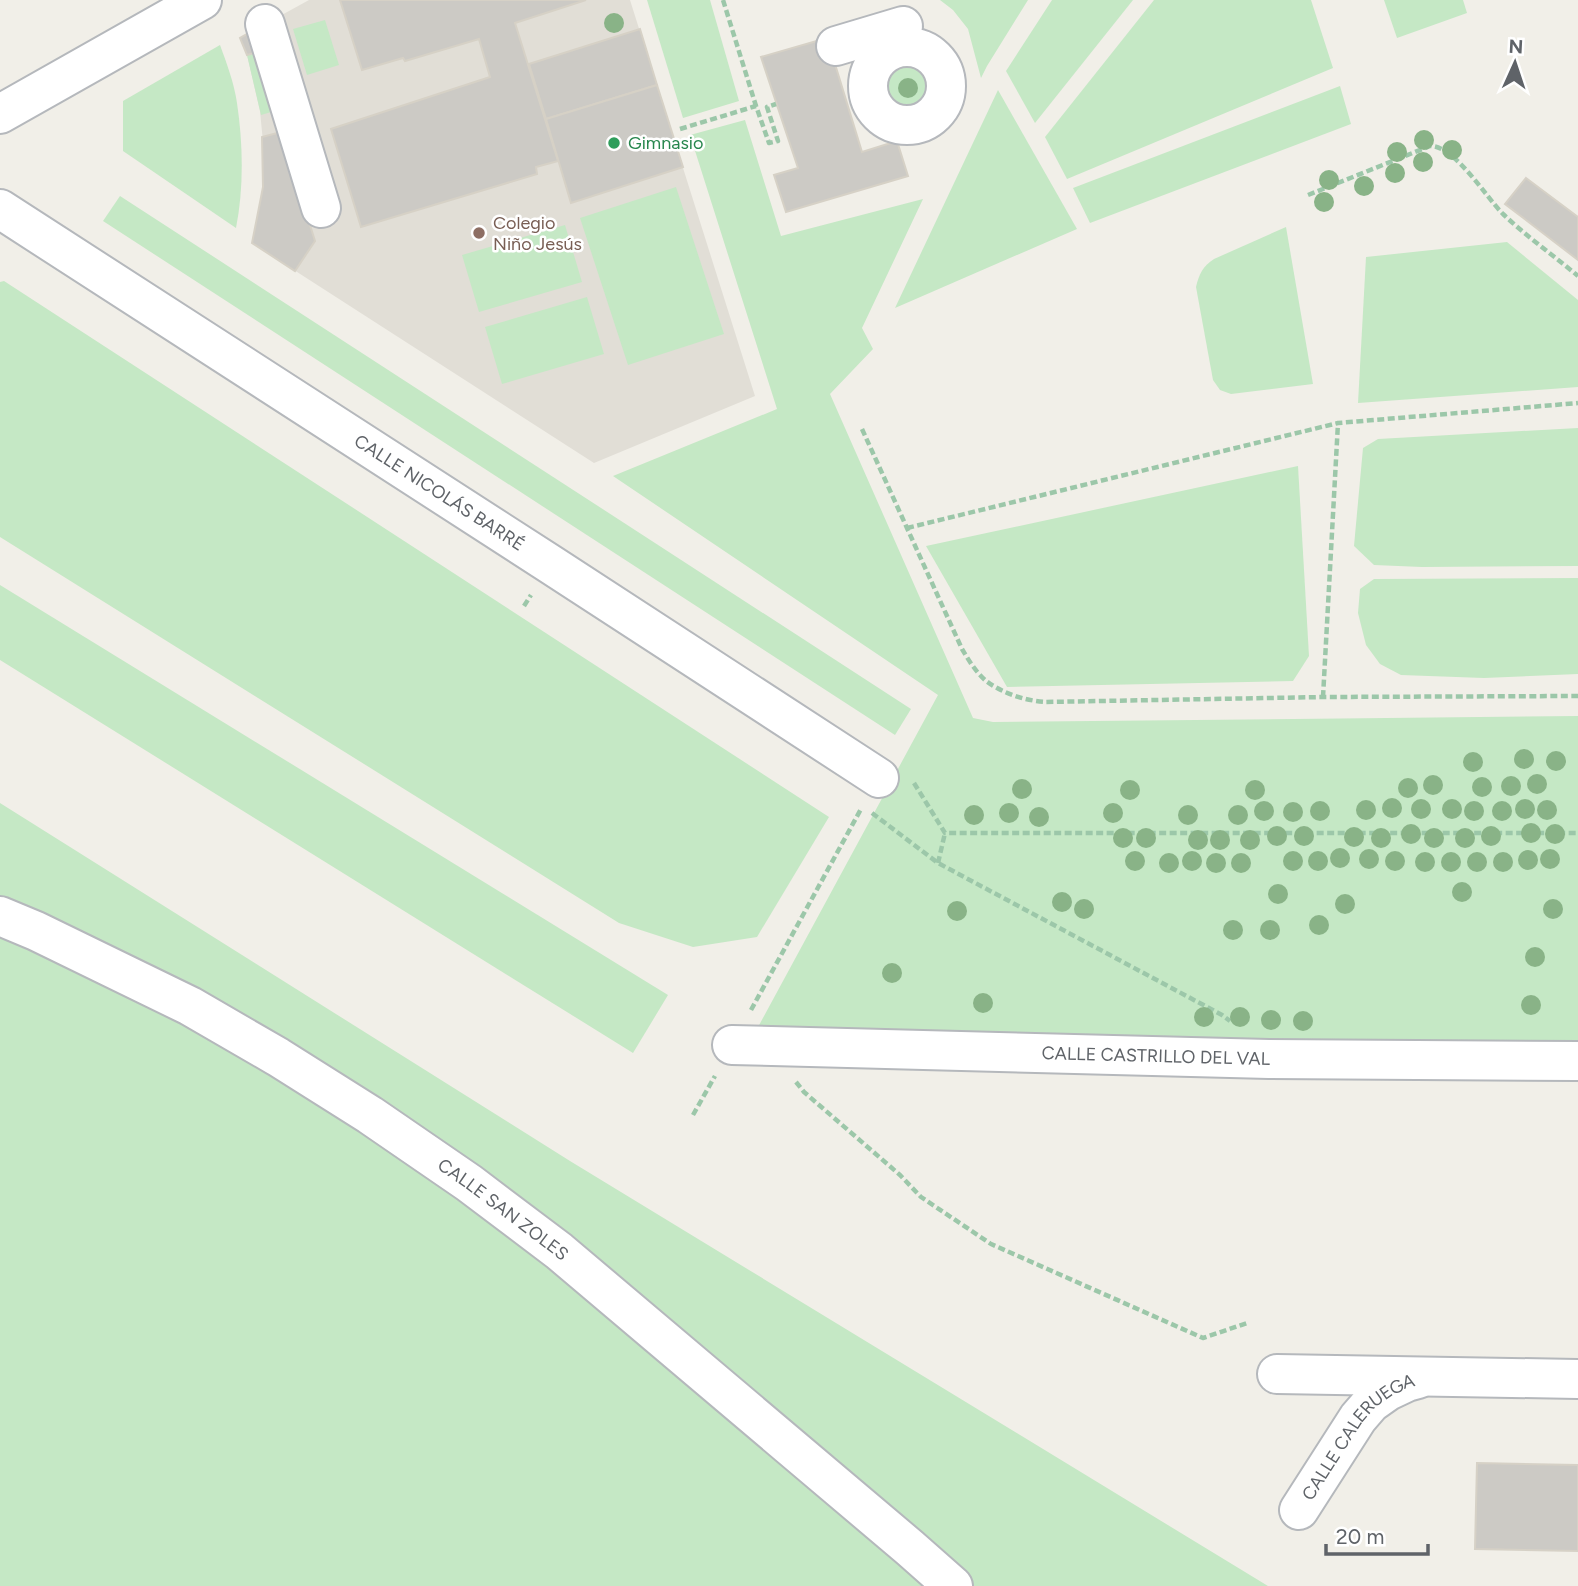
<svg xmlns="http://www.w3.org/2000/svg" width="1578" height="1586" font-family="Figtree,sans-serif">
<style>
.education{fill:#e1ded6}
.green{fill:#c5e8c5}
.building{fill:#cccac5;stroke:#d6d1c6;stroke-width:2}
.lines{fill:none;stroke-linecap:round;stroke-linejoin:round}
.minor-casing{stroke:#b5b8bc;stroke-width:42}
.path{stroke:#9cc7a9;stroke-width:4.5;stroke-dasharray:7 3.5;stroke-linecap:butt}
.minor{stroke:#fff;stroke-width:38}
.tree{fill:#89b387}
.leisure-dot{fill:#2e9e5b;stroke:#fff;stroke-width:2.5}
.education-dot{fill:#8d6e63;stroke:#fff;stroke-width:2.5}
.labels{text-anchor:middle;dominant-baseline:central;stroke-width:5;stroke-linejoin:round;paint-order:stroke}
.leisure-label{font-size:18px;fill:#27864d;stroke:#fff;text-anchor:start}
.education-label{font-size:18px;fill:#785e54;stroke:#fff;text-anchor:start}
.street-label{font-size:18px;fill:#5f6368;stroke:#fff}
</style>
<rect width="100%" height="100%" fill="#f1efe8"/>
<!-- education -->
<path class="education" d="M309 0H630L755 396 594 463 252 243 263 187V142L260 111 247 55 240 38Z"/>
<!-- green -->
<g class="green">
<path d="M647 0H710L739 101 683 118Z"/>
<path d="M940 0H1028L987 66 981 78 968 29 953 10Z"/>
<path d="M1052 0H1133L1035 123 1006 71Z"/>
<path d="M1154 0H1311L1333 68 1067 179 1045 137Z"/>
<path d="M1384 0H1463L1467 13 1397 38Z"/>
<path d="M325 20 339 65 307 75 293 29Z"/>
<path d="M220 45C227 64 234 83 237 103 243 143 244 188 236 228L123 151V101Z"/>
<path d="M261 51 278 110 261 115 247 55Z"/>
<circle cx="908" cy="87" r="27"/>
<path d="M1340 86 1351 124 1090 223 1073 188Z"/>
<path d="M998 90 1077 229 895 308Z"/>
<path d="M745 120 781 236 923 199 862 328 873 349 830 394 973 718 993 722 1578 716V1050L757 1029 938 695 613 476 777 409 690 135Z"/>
<path d="M676 187 724 334 628 365 580 218Z"/>
<path d="M120 196 911 709 895 735 103 221Z"/>
<path d="M565 225 582 282 479 312 462 255Z"/>
<path d="M1286 227 1313 384 1231 394 1220 390 1213 380 1196 287C1199 274 1203 266 1214 259Z"/>
<path d="M1507 242 1578 300V387L1358 403 1366 257Z"/>
<path d="M4 281 829 817 757 937 693 947 619 923 0 537V282Z"/>
<path d="M587 297 604 354 502 384 485 327Z"/>
<path d="M1578 428V566L1422 567 1374 565 1354 546 1363 448 1378 439Z"/>
<path d="M1298 466 1309 656 1293 681 1007 687 926 546Z"/>
<path d="M1578 578V674L1484 678 1401 675 1380 664 1366 645 1358 613 1360 589 1374 579Z"/>
<path d="M0 585 668 995 633 1053 0 660Z"/>
<path d="M0 803 570 1161 1268 1586H0Z"/>
</g>
<!-- building -->
<g class="building">
<path d="M340 0H586L515 23 558 161 536 167 537 174 361 227 331 129 490 77 479 39 405 61 403 58 362 70Z"/>
<path d="M640 29 657 85 546 119 529 64Z"/>
<path d="M254 30 261 51 247 55 240 38Z"/>
<path d="M827 38 862 152 897 141 908 176 786 212 774 175 798 168 761 57Z"/>
<path d="M657 85 683 167 571 203 546 119Z"/>
<path d="M281 132 315 241 295 271 252 243 263 187 262 137Z"/>
<path d="M1526 178 1578 217V260L1505 204Z"/>
<path d="M1477 1463 1578 1465V1551L1475 1549Z"/>
</g>
<g class="lines">
<!-- minor casing -->
<g class="minor-casing">
<g id="minor">
<path d="M265 24 321 208"/>
<path d="M836 46 903 26"/>
<circle cx="907" cy="86" r="39"/>
<path d="M0 114 202 0"/>
<path id="s1" d="M0 209 550 564 879 778"/>
<path id="s2" d="M0 916 36 931 190 1006 278 1057 370 1115 469 1183 559 1251 910 1548 953 1586"/>
<path id="s3" d="M732 1045 1269 1059 1578 1061"/>
<path d="M1277 1374 1578 1379"/>
<path id="s4" d="M1299 1510 1358 1418 1371 1403 1388 1391 1407 1382 1418 1379"/>
</g>
</g>
<!-- path -->
<g class="path">
<path d="M723 0 756 106"/>
<path d="M680 129 756 106 769 143 778 141 767 107 776 104"/>
<path d="M1308 195 1430 146C1454 145 1486 197 1503 214 1526 236 1553 255 1578 276"/>
<path d="M862 429 962 649C968 659 975 671 985 680 1001 693 1026 701 1046 702L1323 697 1578 696"/>
<path d="M907 528 1338 423 1578 403"/>
<path d="M524 606 531 595"/>
<path d="M1323 697 1338 423"/>
<path d="M914 783 945 833H1578"/>
<path d="M872 813 938 863 1222 1015 1230 1021"/>
<path d="M938 863 945 833"/>
<path d="M751 1010 861 809"/>
<path d="M796 1082 804 1092 900 1175 921 1197 991 1244 1203 1338 1247 1323"/>
<path d="M693 1115 715 1076"/>
</g>
<!-- minor -->
<use href="#minor" class="minor"/>
</g>
<!-- trees -->
<g class="tree">
<circle cx="614" cy="23" r="10"/>
<circle cx="908" cy="88" r="10"/>
<circle cx="1424" cy="140" r="10"/>
<circle cx="1452" cy="150" r="10"/>
<circle cx="1397" cy="152" r="10"/>
<circle cx="1423" cy="162" r="10"/>
<circle cx="1395" cy="173" r="10"/>
<circle cx="1329" cy="180" r="10"/>
<circle cx="1364" cy="186" r="10"/>
<circle cx="1324" cy="202" r="10"/>
<circle cx="1524" cy="759" r="10"/>
<circle cx="1556" cy="761" r="10"/>
<circle cx="1473" cy="762" r="10"/>
<circle cx="1537" cy="784" r="10"/>
<circle cx="1433" cy="785" r="10"/>
<circle cx="1511" cy="786" r="10"/>
<circle cx="1482" cy="787" r="10"/>
<circle cx="1408" cy="788" r="10"/>
<circle cx="1022" cy="789" r="10"/>
<circle cx="1130" cy="790" r="10"/>
<circle cx="1255" cy="790" r="10"/>
<circle cx="1392" cy="808" r="10"/>
<circle cx="1421" cy="809" r="10"/>
<circle cx="1452" cy="809" r="10"/>
<circle cx="1525" cy="809" r="10"/>
<circle cx="1366" cy="810" r="10"/>
<circle cx="1547" cy="810" r="10"/>
<circle cx="1264" cy="811" r="10"/>
<circle cx="1320" cy="811" r="10"/>
<circle cx="1474" cy="811" r="10"/>
<circle cx="1502" cy="811" r="10"/>
<circle cx="1293" cy="812" r="10"/>
<circle cx="1009" cy="813" r="10"/>
<circle cx="1113" cy="813" r="10"/>
<circle cx="974" cy="815" r="10"/>
<circle cx="1188" cy="815" r="10"/>
<circle cx="1238" cy="815" r="10"/>
<circle cx="1039" cy="817" r="10"/>
<circle cx="1531" cy="833" r="10"/>
<circle cx="1411" cy="834" r="10"/>
<circle cx="1555" cy="834" r="10"/>
<circle cx="1277" cy="836" r="10"/>
<circle cx="1304" cy="836" r="10"/>
<circle cx="1491" cy="836" r="10"/>
<circle cx="1354" cy="837" r="10"/>
<circle cx="1123" cy="838" r="10"/>
<circle cx="1146" cy="838" r="10"/>
<circle cx="1381" cy="838" r="10"/>
<circle cx="1434" cy="838" r="10"/>
<circle cx="1465" cy="838" r="10"/>
<circle cx="1198" cy="840" r="10"/>
<circle cx="1220" cy="840" r="10"/>
<circle cx="1250" cy="840" r="10"/>
<circle cx="1340" cy="858" r="10"/>
<circle cx="1369" cy="859" r="10"/>
<circle cx="1550" cy="859" r="10"/>
<circle cx="1528" cy="860" r="10"/>
<circle cx="1135" cy="861" r="10"/>
<circle cx="1192" cy="861" r="10"/>
<circle cx="1293" cy="861" r="10"/>
<circle cx="1318" cy="861" r="10"/>
<circle cx="1395" cy="861" r="10"/>
<circle cx="1425" cy="862" r="10"/>
<circle cx="1451" cy="862" r="10"/>
<circle cx="1477" cy="862" r="10"/>
<circle cx="1503" cy="862" r="10"/>
<circle cx="1169" cy="863" r="10"/>
<circle cx="1216" cy="863" r="10"/>
<circle cx="1241" cy="863" r="10"/>
<circle cx="1462" cy="892" r="10"/>
<circle cx="1278" cy="894" r="10"/>
<circle cx="1062" cy="902" r="10"/>
<circle cx="1345" cy="904" r="10"/>
<circle cx="1084" cy="909" r="10"/>
<circle cx="1553" cy="909" r="10"/>
<circle cx="957" cy="911" r="10"/>
<circle cx="1319" cy="925" r="10"/>
<circle cx="1233" cy="930" r="10"/>
<circle cx="1270" cy="930" r="10"/>
<circle cx="1535" cy="957" r="10"/>
<circle cx="892" cy="973" r="10"/>
<circle cx="983" cy="1003" r="10"/>
<circle cx="1531" cy="1005" r="10"/>
<circle cx="1204" cy="1017" r="10"/>
<circle cx="1240" cy="1017" r="10"/>
<circle cx="1271" cy="1020" r="10"/>
<circle cx="1303" cy="1021" r="10"/>
</g>
<!-- markers -->
<circle class="leisure-dot" cx="614" cy="143" r="7"/>
<circle class="education-dot" cx="479" cy="233" r="7"/>
<g class="labels">
<!-- leisure labels -->
<g class="leisure-label">
<text x="628" y="143">Gimnasio</text>
</g>
<!-- education labels -->
<g class="education-label">
<text x="493" y="223">Colegio<tspan x="493" dy="21">Niño Jesús</tspan></text>
</g>
<!-- street labels -->
<g class="street-label">
<text stroke="none"><textPath href="#s1" startOffset="523">CALLE NICOLÁS BARRÉ</textPath></text>
<text stroke="none"><textPath href="#s3" startOffset="424">CALLE CASTRILLO DEL VAL</textPath></text>
<text stroke="none"><textPath href="#s2" startOffset="584">CALLE SAN ZOLES</textPath></text>
<text stroke="none"><textPath href="#s4" startOffset="96">CALLE CALERUEGA</textPath></text>
</g>
</g>
<!-- north arrow -->
<g transform="translate(1515 63) rotate(3)" stroke="#ffffff" stroke-width="5" paint-order="stroke">
<path d="M0-5L12 26L0 18L-12 26Z" fill="#5f6368"/>
<text y="-10" font-size="19" font-weight="bold" text-anchor="middle" fill="#5f6368">N</text>
</g>
<!-- scale -->
<path d="M1326 1544v10h102v-10" fill="none" stroke="#5f6368" stroke-width="3.5"/>
<text x="1336" y="1544" font-size="21" fill="#5f6368" stroke="#ffffff" stroke-width="5" paint-order="stroke">20 m</text>
</svg>
